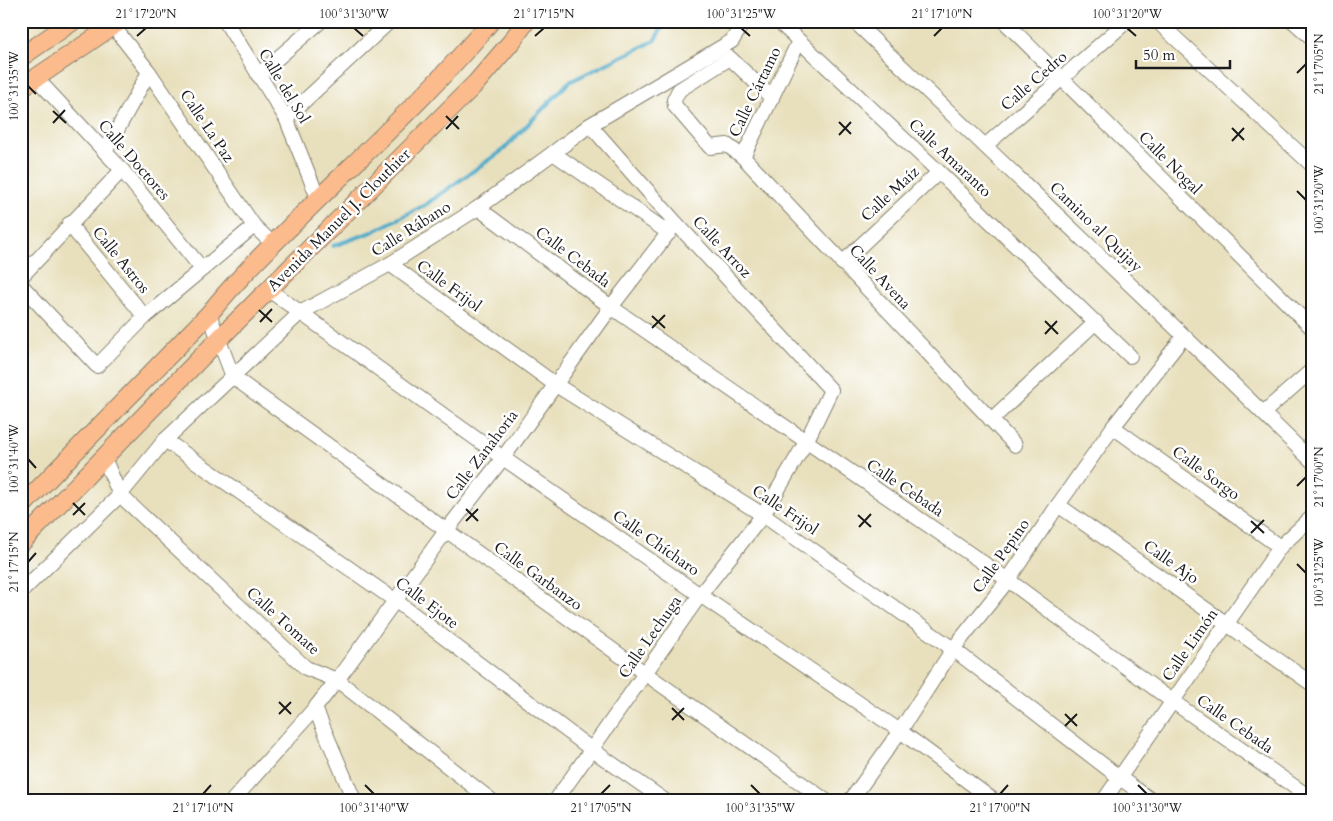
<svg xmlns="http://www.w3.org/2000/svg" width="1333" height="821" font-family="Cardo,serif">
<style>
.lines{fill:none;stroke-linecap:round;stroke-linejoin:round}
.stream{stroke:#4aaac9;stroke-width:4}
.minor-casing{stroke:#827e6c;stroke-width:16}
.major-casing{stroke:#827e6c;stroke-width:20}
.minor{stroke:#fff;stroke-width:14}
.major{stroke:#fbbb8d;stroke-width:18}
.ticks{fill:none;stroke:#1c1c1c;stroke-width:2}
.labels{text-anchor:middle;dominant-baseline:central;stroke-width:5;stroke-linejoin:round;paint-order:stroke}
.street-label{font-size:16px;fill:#1c1c1c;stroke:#fff}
.neatline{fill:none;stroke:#1c1c1c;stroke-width:2}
.ticks-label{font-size:12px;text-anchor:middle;fill:#1c1c1c}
</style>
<rect width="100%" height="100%" fill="#fff"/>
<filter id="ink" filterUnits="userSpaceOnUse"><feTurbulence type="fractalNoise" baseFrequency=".02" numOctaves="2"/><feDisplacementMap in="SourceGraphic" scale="10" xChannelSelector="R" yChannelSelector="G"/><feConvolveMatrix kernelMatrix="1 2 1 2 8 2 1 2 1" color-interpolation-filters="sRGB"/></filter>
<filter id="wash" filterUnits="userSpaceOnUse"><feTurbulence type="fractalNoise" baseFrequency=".0096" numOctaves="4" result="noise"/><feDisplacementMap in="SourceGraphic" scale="20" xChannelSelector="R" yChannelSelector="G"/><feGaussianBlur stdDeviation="1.12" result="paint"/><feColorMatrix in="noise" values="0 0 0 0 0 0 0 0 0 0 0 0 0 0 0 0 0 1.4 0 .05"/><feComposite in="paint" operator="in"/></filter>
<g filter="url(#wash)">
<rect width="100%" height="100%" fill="#e8e0bd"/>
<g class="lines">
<!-- stream -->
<path class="stream" d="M333 246 372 232 425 205 503 150 569 82 654 41 666 21"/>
</g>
</g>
<g filter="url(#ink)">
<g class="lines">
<!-- minor casing -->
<g class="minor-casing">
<g id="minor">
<path d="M225 21 286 118 318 198"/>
<path d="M778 21 939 172 1130 356"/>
<path d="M854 21 1184 336 1312 461"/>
<path d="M1004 21 1312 328"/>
<path d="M1157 21 1312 165"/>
<path d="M1293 21 1312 38"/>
<path d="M113 26 149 72 254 226 273 244"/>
<path d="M258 75 321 21"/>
<path d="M36 78 122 170 202 269"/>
<path d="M772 98 730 58 679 90 674 100 675 106 710 147 727 145 743 157 1015 445"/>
<path d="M286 118 390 21"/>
<path d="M985 146 1127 21"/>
<path d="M105 152 149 72"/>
<path d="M553 153 669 233"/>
<path d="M743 157 799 41"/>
<path d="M478 208 611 307 1008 580 1172 701 1312 799"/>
<path d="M69 224 145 317"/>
<path d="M842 263 939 172"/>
<path d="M390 264 556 385 763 515 953 649 1120 778 1151 800"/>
<path d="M21 277 122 170"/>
<path d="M21 285 97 366 145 317 254 226"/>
<path d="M269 290 503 458 700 595 900 731 993 800"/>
<path d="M209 314 233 377 646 674 825 800"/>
<path d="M1263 413 1312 370"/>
<path d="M991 420 1096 322"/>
<path d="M1113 427 1280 547"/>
<path d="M165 440 396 601 591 749 664 800"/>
<path d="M104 458 120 495 306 668 337 680 491 800"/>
<path d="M1058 505 1312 684"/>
<path d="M21 592 120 495 165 440 300 313 390 264 478 208 553 153 590 125 732 41 744 21"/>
<path d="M315 708 354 800"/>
<path d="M233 800 315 708 337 680 446 531 503 458 611 307 676 223"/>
<path d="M556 800 700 595 763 515 806 442 831 390 676 223 590 125"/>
<path d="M851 800 900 731 953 649 1008 580 1058 505 1113 427 1184 336"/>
<path d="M1104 800 1280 547 1312 517"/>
</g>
</g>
<!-- major casing -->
<g class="major-casing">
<g id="major">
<path d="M21 57 73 21"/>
<path d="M21 88 120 21"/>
<path d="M21 507 209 314C233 284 260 257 287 230 355 161 429 96 491 21"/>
<path d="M21 543 218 340 476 83 512 41 526 21"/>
</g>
</g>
<!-- minor -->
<use href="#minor" class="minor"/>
<!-- major -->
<use href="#major" class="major"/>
</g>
</g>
<!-- ticks -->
<path class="ticks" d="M354 28 363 36M741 28 750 36M1127 28 1136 36M137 36 146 28M535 36 544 28M934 36 942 28M1297 73 1306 64M28 86 36 94M53 111 66 123M446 116 459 129M839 122 851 134M53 123 65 110M1232 128 1244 140M446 129 458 116M839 135 851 122M1232 141 1244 128M1297 191 1306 200M259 310 272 322M652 316 665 328M1045 321 1058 334M260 322 272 309M652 328 665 315M1045 334 1057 321M28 459 36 468M1297 486 1306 477M73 503 85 515M466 509 478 521M73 515 85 503M858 515 871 527M466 521 478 509M1251 521 1264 533M859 527 871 514M1251 533 1264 520M28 562 36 553M1297 564 1306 573M279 702 291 714M672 708 684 720M279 714 291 702M1065 714 1077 726M672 720 684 708M1065 726 1077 714M365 785 374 794M751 785 760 794M1138 785 1147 794M203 794 211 785M601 794 610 785M1000 794 1008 785"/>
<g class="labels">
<!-- street labels -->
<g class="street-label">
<text transform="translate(1034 81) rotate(-41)">Calle Cedro</text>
<text transform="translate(284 86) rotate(59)">Calle del Sol</text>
<text transform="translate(755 92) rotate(-64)">Calle Cártamo</text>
<text transform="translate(207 126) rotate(56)">Calle La Paz</text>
<text transform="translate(950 158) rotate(43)">Calle Amaranto</text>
<text transform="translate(134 160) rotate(49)">Calle Doctores</text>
<text transform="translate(1170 163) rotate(45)">Calle Nogal</text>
<text transform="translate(890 194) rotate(-43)">Calle Maíz</text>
<text transform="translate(339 220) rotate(-45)">Avenida Manuel J. Clouthier</text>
<text transform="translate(1096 227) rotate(44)">Camino al Quijay</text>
<text transform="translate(411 229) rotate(-32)">Calle Rábano</text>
<text transform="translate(722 247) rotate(47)">Calle Arroz</text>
<text transform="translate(573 257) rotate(37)">Calle Cebada</text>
<text transform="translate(121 260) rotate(51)">Calle Astros</text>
<text transform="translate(880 277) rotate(47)">Calle Avena</text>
<text transform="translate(449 286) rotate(36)">Calle Frijol</text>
<text transform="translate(482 455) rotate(-53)">Calle Zanahoria</text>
<text transform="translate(1206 473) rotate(36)">Calle Sorgo</text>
<text transform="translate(905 488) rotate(34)">Calle Cebada</text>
<text transform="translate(785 510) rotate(34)">Calle Frijol</text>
<text transform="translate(656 543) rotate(35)">Calle Chícharo</text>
<text transform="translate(1001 556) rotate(-55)">Calle Pepino</text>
<text transform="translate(1171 562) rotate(35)">Calle Ajo</text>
<text transform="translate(538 576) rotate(36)">Calle Garbanzo</text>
<text transform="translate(427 603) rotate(37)">Calle Ejote</text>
<text transform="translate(283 621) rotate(42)">Calle Tomate</text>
<text transform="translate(650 637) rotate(-55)">Calle Lechuga</text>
<text transform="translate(1190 645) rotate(-55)">Calle Limón</text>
<text transform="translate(1235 724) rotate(35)">Calle Cebada</text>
</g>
</g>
<!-- margin -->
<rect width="1333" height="821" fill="none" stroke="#fff" stroke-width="55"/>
<!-- scale -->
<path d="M1136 60v8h94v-8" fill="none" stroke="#1c1c1c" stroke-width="2.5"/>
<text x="1143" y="60" font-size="15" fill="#1c1c1c" stroke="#ffffff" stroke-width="4" paint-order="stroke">50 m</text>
<rect x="28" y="28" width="1278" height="766" class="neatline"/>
<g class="ticks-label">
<text x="146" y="18">21°17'20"N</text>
<text x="354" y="18">100°31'30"W</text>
<text x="544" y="18">21°17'15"N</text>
<text x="741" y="18">100°31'25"W</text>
<text x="942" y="18">21°17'10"N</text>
<text x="1127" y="18">100°31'20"W</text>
<text transform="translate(1319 64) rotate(-90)" y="4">21°17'05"N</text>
<text transform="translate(14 86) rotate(-90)" y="4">100°31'35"W</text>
<text transform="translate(1319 200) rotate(-90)" y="4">100°31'20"W</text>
<text transform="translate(14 459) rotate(-90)" y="4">100°31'40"W</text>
<text transform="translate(1319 477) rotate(-90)" y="4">21°17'00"N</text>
<text transform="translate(14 562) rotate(-90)" y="4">21°17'15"N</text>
<text transform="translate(1319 573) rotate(-90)" y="4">100°31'25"W</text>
<text x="203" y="812">21°17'10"N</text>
<text x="374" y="812">100°31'40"W</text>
<text x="601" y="812">21°17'05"N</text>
<text x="760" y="812">100°31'35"W</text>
<text x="1000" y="812">21°17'00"N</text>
<text x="1147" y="812">100°31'30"W</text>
</g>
</svg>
